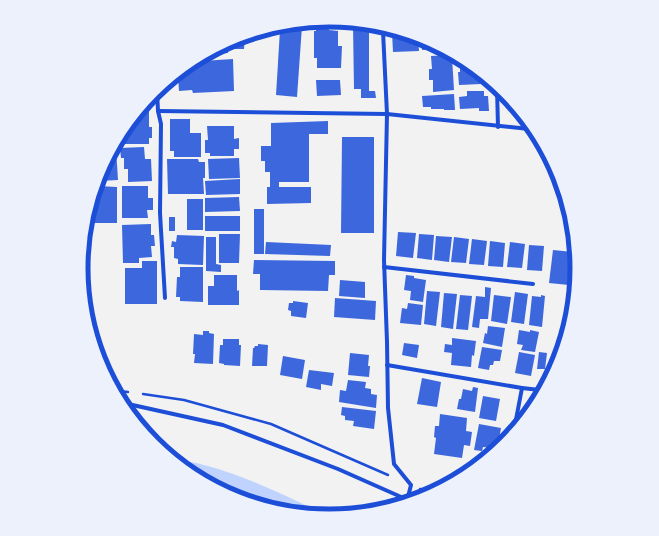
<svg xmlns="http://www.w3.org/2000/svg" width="659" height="536" font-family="Lato,sans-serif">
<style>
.water{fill:#bfd3fe}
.building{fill:#3d67dc}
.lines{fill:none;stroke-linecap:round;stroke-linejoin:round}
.path{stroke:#1d4ed8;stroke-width:2.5}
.minor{stroke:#1d4ed8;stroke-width:4}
.rim{fill:none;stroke:#1d4ed8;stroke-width:5}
</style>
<rect width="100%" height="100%" fill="#f2f2f2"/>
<!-- water -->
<path class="water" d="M179 460C229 467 281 494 327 515L234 497Z"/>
<!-- building -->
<g class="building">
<path d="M321 22H329V30L338 31V46H342L341 68H317V58H314V31H316V23Z"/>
<path d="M353 25 369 28V91H375L376 98H361V89H354Z"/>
<path d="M302 26 297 97 276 95 280 30Z"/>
<path d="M392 32 418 38 419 51 393 52Z"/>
<path d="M245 37 244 49H231L232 41 235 39Z"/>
<path d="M421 38 425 39 440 49 422 50Z"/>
<path d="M227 44 228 53 217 54V51Z"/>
<path d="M448 55 452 57 454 90 433 92V80H429V69H432L431 56Z"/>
<path d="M233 59 234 91 193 93 192 90 179 91 178 77 202 61Z"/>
<path d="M460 66H464L480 76 481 84 459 85 458 72H460Z"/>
<path d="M316 80H340L341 95 317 96Z"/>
<path d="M467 91H484V96H488L489 111H479V108L460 109 459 97 467 96Z"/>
<path d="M454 94 455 110H444V109H431V107H423L422 96Z"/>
<path d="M142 111H149V127H152V138H149V144H120Z"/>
<path d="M170 119H190V133H201V157H174V151H170Z"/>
<path d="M328 121V134H309V182H279V187H311V203L267 204V187H270V172H265V161H261V146H271V123Z"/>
<path d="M207 126H234V139L239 138V149H234V156H210V153H205V140H208Z"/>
<path d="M342 137H374V233H341Z"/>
<path d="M144 147 145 159H151L152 181 128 182V169H124V158H121L120 148Z"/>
<path d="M116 149 118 180 99 181 100 173Z"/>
<path d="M239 158 240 178 209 179 208 159Z"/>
<path d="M167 159H198L199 162H205V178H203L204 194H168Z"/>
<path d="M240 179V194L206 195 205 181Z"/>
<path d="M98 186 117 187V223H90Z"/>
<path d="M122 186H148V198H153V210H147L148 218H122Z"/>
<path d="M239 197 240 211 205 212V198Z"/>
<rect x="187" y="199" width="16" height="31"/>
<rect x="254" y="209" width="10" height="45"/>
<rect x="205" y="216" width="35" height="15"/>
<rect x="169" y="217" width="6" height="14"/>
<path d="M151 224V235H154L155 246H151L152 257 139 258V263H123L122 225Z"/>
<path d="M398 232 416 233 413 258 396 256Z"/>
<path d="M219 234H240L239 263H219Z"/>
<path d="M419 234 434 235 432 260 417 258Z"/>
<path d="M177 235 204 236 203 265 178 264V259L174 258V247H171L172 241 176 242Z"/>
<path d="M436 236 452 237 449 262 434 260Z"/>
<path d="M206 237H216V264L221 265V272L206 271Z"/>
<path d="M454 237 469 239 466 263 451 262Z"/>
<path d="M472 239 487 241 484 265 469 264Z"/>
<path d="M490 241 505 243 503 267 488 266Z"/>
<path d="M266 242 331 245 330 256 265 254Z"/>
<path d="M510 242 525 244 522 268 507 267Z"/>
<path d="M529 245 544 246 542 271 527 270Z"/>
<path d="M553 250 573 252 569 285 549 283Z"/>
<path d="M254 260 335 261V275H329L328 291 260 290V274H253Z"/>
<path d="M142 261H157V304H125V268H142Z"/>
<path d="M180 267H203V302L180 301V297H176L177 277H180Z"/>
<path d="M214 275H237V291L239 290V305H208V286H214Z"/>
<path d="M406 275 414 276V278L426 280 423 302 410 300 411 291 404 290Z"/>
<path d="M340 280 365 282V298L339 296Z"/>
<path d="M485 287 491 288 488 319H480L479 328 472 327 476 296 485 297Z"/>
<path d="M427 291 440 292 436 326 424 324Z"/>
<path d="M515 292 528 294 524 324 511 322Z"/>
<path d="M444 293 457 294 453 329 441 327Z"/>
<path d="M460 295 472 296 468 330 456 329Z"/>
<path d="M494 295 511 297 507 324 491 321Z"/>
<path d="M541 295 545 296 542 327 529 325 532 296 541 297Z"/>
<path d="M335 298 376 301 375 320 334 317Z"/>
<path d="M293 301 308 303 306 318 291 316V311L288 310 289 303H293Z"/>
<path d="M408 303 423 305 421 325 400 323 402 308 407 309Z"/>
<path d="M488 326 505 328 502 347 483 343 485 333 487 334Z"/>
<path d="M519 330 530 332V330L539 332 535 352 521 350 523 345 517 344Z"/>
<path d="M203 331H209V333L214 334 213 364 194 363 195 354H193L194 334 203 335Z"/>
<path d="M452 338 476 341 474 356 472 355 471 367 451 365 452 353 444 352 445 344 452 345Z"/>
<path d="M223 339H239V345H241L240 366 224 365V364L219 363 220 345H223Z"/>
<path d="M404 343 419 345 417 358 402 355Z"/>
<path d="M258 344 268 345 267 366H252L253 348H254L255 346H258Z"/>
<path d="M482 347 502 350 500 361H494L493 365H490L489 370 478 368Z"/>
<path d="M519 352 535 355 531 376 515 373Z"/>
<path d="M539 352 547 353 545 369H537Z"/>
<path d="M556 352 560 354 559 363 555 369 551 368Z"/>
<path d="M350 353 369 355 368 366H370L369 377 348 375Z"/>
<path d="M283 356 305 360 302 379 280 375Z"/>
<path d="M309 370 334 373 332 386 321 384V390L306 387Z"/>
<path d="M422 378 441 382 437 407 417 404Z"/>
<path d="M348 380 366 382 365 388 371 389V394L377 395 376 408 339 402 340 390 346 391Z"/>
<path d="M473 387 478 388 475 412 457 409 459 399H461L463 389 472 391Z"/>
<path d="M483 396 500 399 496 421 479 418Z"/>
<path d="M342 407 376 411 374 429 353 426 354 421 345 420V416L341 415Z"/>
<path d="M440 414 467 418 466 431 472 432 470 446 464 445 462 458 434 454 436 438 434 437 435 426H439Z"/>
<path d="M479 424 501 428 498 445 493 444 492 448 483 447 482 451 474 450Z"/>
</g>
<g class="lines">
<!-- path -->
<g class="path">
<path d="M119 391 128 392"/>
<path d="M143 394 184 400 271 424 388 475"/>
<path d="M420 489 431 493"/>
</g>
<!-- minor -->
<g class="minor">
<path d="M383 31 387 114 384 260 387 342 388 408 394 464 411 485 407 501"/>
<path d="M497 88 498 127"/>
<path d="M157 91 158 111 161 124 160 213 165 298"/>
<path d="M150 99H157"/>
<path d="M158 111 387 114 529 129"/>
<path d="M384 267 533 284"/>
<path d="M387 365 522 388 514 430"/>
<path d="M522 388 540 390"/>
<path d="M128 404 223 425 338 469 408 500"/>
</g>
</g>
<!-- crop -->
<path d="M0 0H659V536H0ZM88 268a241 241 0 1 1 482 0a241 241 0 1 1-482 0Z" fill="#edf1fc" fill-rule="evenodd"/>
<path class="rim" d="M88 268a241 241 0 1 1 482 0a241 241 0 1 1-482 0Z"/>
</svg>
